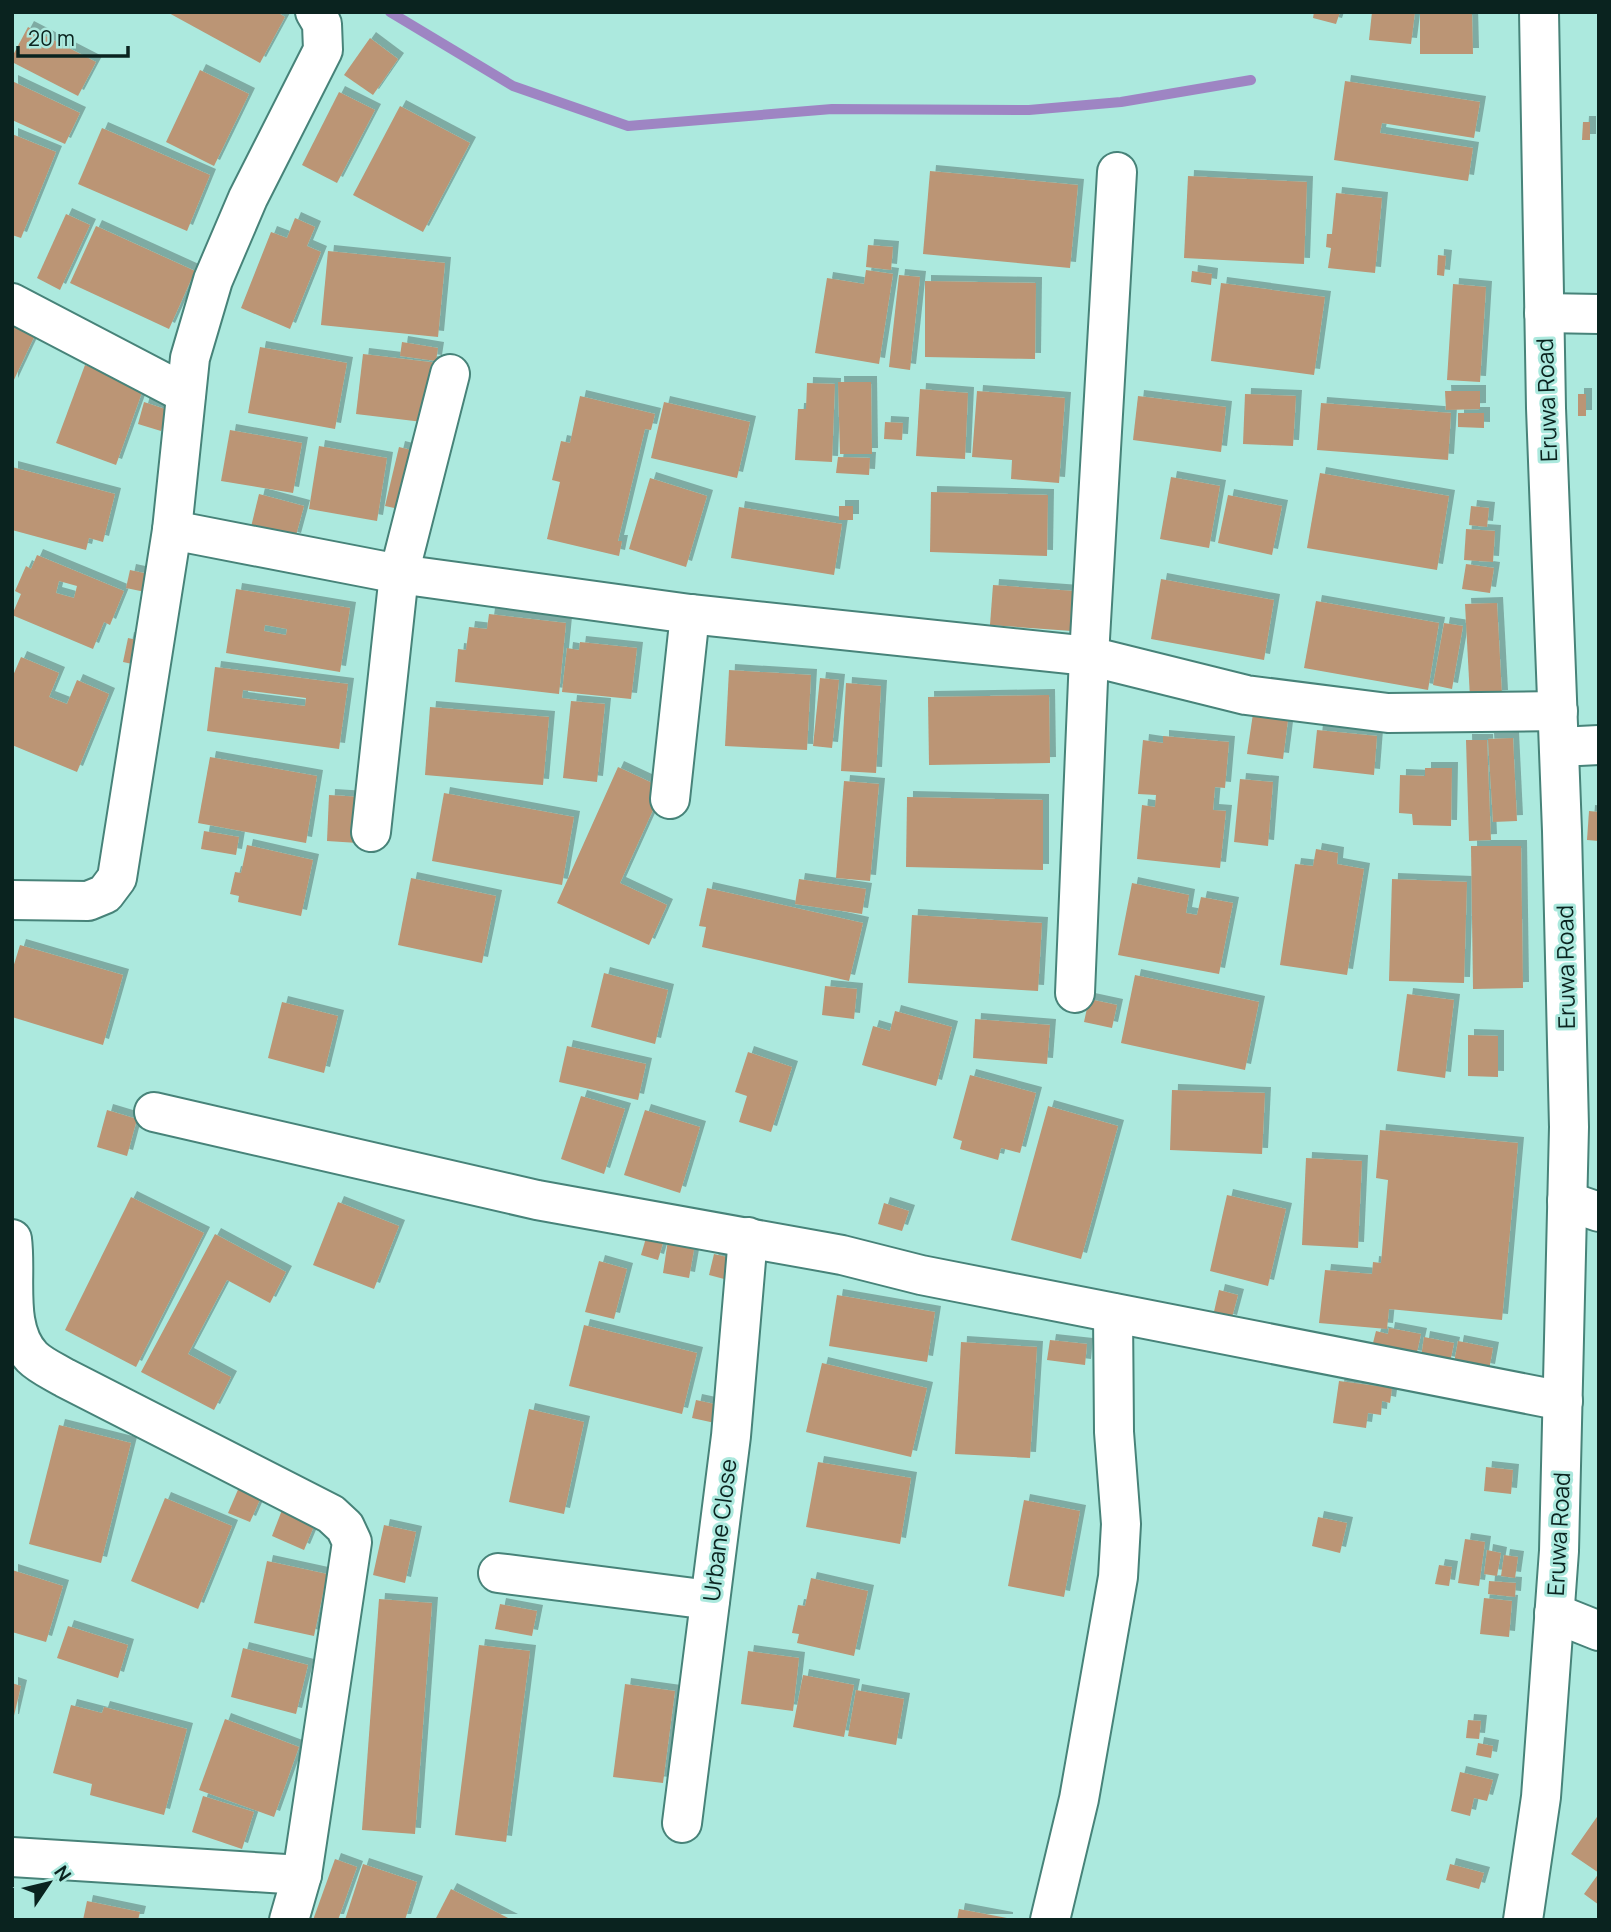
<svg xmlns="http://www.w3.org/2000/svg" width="1611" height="1932" font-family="Manrope,sans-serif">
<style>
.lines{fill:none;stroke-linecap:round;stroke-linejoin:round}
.stream{stroke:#9e85c3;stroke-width:10}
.building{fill:#bb9574;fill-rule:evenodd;filter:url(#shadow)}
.minor-casing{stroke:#478379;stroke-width:42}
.major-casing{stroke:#478379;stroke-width:42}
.minor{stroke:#fff;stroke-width:38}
.major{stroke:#fff;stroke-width:38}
.labels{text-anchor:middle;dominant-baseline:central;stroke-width:6;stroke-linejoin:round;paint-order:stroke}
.street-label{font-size:23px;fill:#0a231f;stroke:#ace9de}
</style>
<defs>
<filter id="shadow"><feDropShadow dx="6" dy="-6" stdDeviation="0" flood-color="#0004"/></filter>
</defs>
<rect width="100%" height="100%" fill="#ace9de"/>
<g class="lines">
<!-- stream -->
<path class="stream" d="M390 12 513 86 628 126 832 109 1029 110 1121 102 1251 80"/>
</g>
<!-- building -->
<g class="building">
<path d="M167 12H277L285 17 260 63Z"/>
<path d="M1314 12H1340L1336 24 1313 18Z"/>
<path d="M1372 12H1415L1411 44 1369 40Z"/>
<path d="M1420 14H1472L1473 54H1420Z"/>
<path d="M28 27 96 62 78 96 12 62V57Z"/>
<path d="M370 38 398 59 373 95 344 75Z"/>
<path d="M200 70 249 94 214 166 166 142Z"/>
<path d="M12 81 80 113 65 144 12 120Z"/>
<path d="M1345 81 1480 102 1474 138 1382 123 1380 133 1473 148 1468 181 1334 160Z"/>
<path d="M339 92 375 110 337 183 302 165Z"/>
<path d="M400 106 470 143 423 232 353 195Z"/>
<path d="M1583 122H1590V140H1582Z"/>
<path d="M102 128 210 175 187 231 78 184Z"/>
<path d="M12 134 56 152 21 238 12 235Z"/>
<path d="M930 171 1078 185 1070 268 923 254Z"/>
<path d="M1188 176 1307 182 1304 264 1184 258Z"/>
<path d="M1336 193 1382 198 1375 273 1328 268 1331 248 1326 247 1327 234H1332Z"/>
<path d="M66 214 90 225 60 290 37 278Z"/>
<path d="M295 218 315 227 307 246 321 252 290 329 241 308 271 232 287 238Z"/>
<path d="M96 226 195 271 169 329 70 283Z"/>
<path d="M868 245 893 247 891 270 866 267Z"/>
<path d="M328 251 445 263 438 337 321 325Z"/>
<path d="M1438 255 1446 256 1444 276 1437 275Z"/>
<path d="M866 270 893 274 879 364 815 353 827 278 864 284Z"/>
<path d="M1192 271 1212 274 1211 285 1191 282Z"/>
<path d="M899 275 920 277 910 370 889 367Z"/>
<path d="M925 281 1036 283 1035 359 925 357Z"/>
<path d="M1221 283 1325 297 1314 375 1211 361Z"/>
<path d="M1453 284 1486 287 1480 382 1447 380Z"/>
<path d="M12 322 36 333 12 384Z"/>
<path d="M402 342 438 348 436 361 400 356Z"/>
<path d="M260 347 347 363 335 429 248 413Z"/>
<path d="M363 354 438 363 431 423 356 414Z"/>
<path d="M85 365 144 387 116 465 56 443Z"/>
<path d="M838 382H871L872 454H840Z"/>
<path d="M807 383 835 384 832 462 795 460 798 409H806Z"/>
<path d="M920 389 968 393 965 459 916 456Z"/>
<path d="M977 391 1065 398 1059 483 1011 479 1012 460 972 457Z"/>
<path d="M1445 391H1480V409L1446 410Z"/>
<path d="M1245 394 1296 396 1293 446 1243 444Z"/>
<rect x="1578" y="394" width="8" height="22"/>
<path d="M580 396 655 414 651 430 645 429 618 541H622L619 556 547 539 560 482 552 480 561 441 570 443Z"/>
<path d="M1138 396 1226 407 1221 452 1133 440Z"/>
<path d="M144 402 168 410 161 431 138 424Z"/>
<path d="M664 402 750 422 737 478 651 458Z"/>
<path d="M1321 403 1451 413 1448 460 1317 450Z"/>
<path d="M1458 413H1484V428L1458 427Z"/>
<path d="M885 422 903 423 902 440 884 439Z"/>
<path d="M230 430 302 443 293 493 221 481Z"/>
<path d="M319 446 387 458 377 521 309 509Z"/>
<path d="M399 447 427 454 413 512 385 506Z"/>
<path d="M838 457 870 458 869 475 836 473Z"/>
<path d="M12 467 115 494 103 542 89 538 86 550 12 530Z"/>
<path d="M1320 473 1449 496 1437 570 1307 548Z"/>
<path d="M1171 477 1220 486 1209 548 1160 539Z"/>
<path d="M650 478 707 496 686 567 629 549Z"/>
<path d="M931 492 1048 495 1047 556 930 552Z"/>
<path d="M259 494 304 506 295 539 251 527Z"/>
<path d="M1228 495 1282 506 1272 555 1218 543Z"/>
<rect x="839" y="506" width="14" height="14"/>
<path d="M1471 506 1489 508 1487 527 1469 525Z"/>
<path d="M739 507 842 524 834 575 731 558Z"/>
<path d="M1466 529 1495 531 1493 562 1464 560Z"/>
<path d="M37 555 124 591 110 625 104 622 93 649 12 615 21 594 15 591 26 566 31 569ZM59 581 77 586 74 598 56 593Z"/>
<path d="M1466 564 1494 568 1490 593 1462 589Z"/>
<path d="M130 570 153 575 150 593 126 588Z"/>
<path d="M1161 579 1274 600 1264 660 1151 639Z"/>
<path d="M993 585 1074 591 1072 631 990 625Z"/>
<path d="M236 589 350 608 340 672 226 653ZM265 625 287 629 286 635 264 631Z"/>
<path d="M1316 601 1439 623 1428 690 1304 668Z"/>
<path d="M1497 603 1502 696 1470 698 1465 604Z"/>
<path d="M489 614 566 623 559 694 455 682 458 649 466 650 469 627 487 629Z"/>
<path d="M1444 623 1463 626 1452 689 1433 685Z"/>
<path d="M128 638 142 641 137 665 123 662Z"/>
<path d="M580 642 637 648 631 699 562 692 567 648 579 650Z"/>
<path d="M21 657 59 673 49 697 67 704 77 680 109 694 77 772 12 745V678Z"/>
<path d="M215 667 348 684 339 749 207 731ZM243 690 306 698 305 706 242 698Z"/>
<path d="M729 670 811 675 807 750 725 746Z"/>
<path d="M820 678 839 680 832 748 813 746Z"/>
<path d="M846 683 881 686 876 773 841 771Z"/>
<path d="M1049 695 1050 763 929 765 928 697Z"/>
<path d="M571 701 605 704 597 782 563 778Z"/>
<path d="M430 707 549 717 543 785 425 775Z"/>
<path d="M1254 707 1289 712 1283 759 1247 754Z"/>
<path d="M1317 730 1377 736 1374 775 1313 768Z"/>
<path d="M1163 736 1229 742 1225 788 1215 787 1213 810 1226 811 1220 868 1137 859 1142 805 1155 807 1156 795 1138 794 1143 740 1163 743Z"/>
<path d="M1513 738 1517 821 1493 822 1488 739Z"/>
<path d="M1466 740H1487L1491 840 1469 841Z"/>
<path d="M210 757 317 776 306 843 198 823Z"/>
<path d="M618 767 663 788 620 883 667 905 649 945 557 903Z"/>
<path d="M1425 768H1452L1451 826 1413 825 1412 814 1399 813 1400 775 1425 776Z"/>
<path d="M1240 779 1273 782 1268 846 1234 842Z"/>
<path d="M844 781 879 784 870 881 836 878Z"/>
<path d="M444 793 574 817 562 885 432 861Z"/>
<path d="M329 795 361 797 358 843 327 841Z"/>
<path d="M907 797 1043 800V870L906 867Z"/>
<path d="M1589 811 1599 812V841L1587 840Z"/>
<path d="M204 831 239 837 236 855 201 849Z"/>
<path d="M247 845 313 860 301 916 238 902 239 896 230 894 235 872 241 873Z"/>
<path d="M1471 846H1521L1523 988 1473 989Z"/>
<path d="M1316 849 1338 853 1337 864 1364 869 1347 975 1280 965 1295 864 1313 866Z"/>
<path d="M411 878 496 896 482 963 398 945Z"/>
<path d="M799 879 866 889 862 914 795 904Z"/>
<path d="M1392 879 1467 882 1464 983 1389 981Z"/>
<path d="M1132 883 1189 895 1186 913 1197 915 1201 897 1233 903 1219 974 1118 955Z"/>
<path d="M707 888 863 923 849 981 702 947 706 927 699 926Z"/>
<path d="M912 915 1042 923 1038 991 908 983Z"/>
<path d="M20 945 123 975 103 1045 12 1017V971Z"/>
<path d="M604 973 668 990 655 1044 591 1027Z"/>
<path d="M1135 975 1259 1002 1245 1070 1121 1043Z"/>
<path d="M825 986 857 989 854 1019 822 1015Z"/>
<path d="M1407 994 1454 1000 1445 1078 1397 1071Z"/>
<path d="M1089 999 1117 1005 1112 1028 1084 1022Z"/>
<path d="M282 1002 338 1016 324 1073 268 1058Z"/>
<path d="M895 1011 952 1027 936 1086 862 1065 873 1026 890 1031Z"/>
<path d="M975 1019 1050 1025 1047 1064 973 1058Z"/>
<path d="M1468 1035 1498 1036V1077L1468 1076Z"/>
<path d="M567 1046 646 1064 638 1100 559 1082Z"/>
<path d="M748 1052 792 1067 771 1132 739 1122 747 1096 735 1092Z"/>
<path d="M970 1075 1036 1093 1020 1153 1001 1148 998 1160 960 1149 962 1141 953 1138Z"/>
<path d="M1172 1090 1265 1093 1262 1154 1170 1150Z"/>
<path d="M581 1096 625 1109 604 1174 561 1159Z"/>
<path d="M1048 1106 1118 1126 1081 1259 1011 1240Z"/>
<path d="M107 1110 137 1119 127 1156 97 1147Z"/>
<path d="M645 1110 700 1127 680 1193 624 1175Z"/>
<path d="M1380 1130 1518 1143 1502 1320 1389 1309 1387 1329 1319 1323 1325 1270 1372 1274 1373 1262 1381 1263 1388 1180 1376 1178Z"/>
<path d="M1306 1158 1362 1161 1358 1248 1302 1245Z"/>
<path d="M1227 1195 1286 1209 1268 1286 1210 1271Z"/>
<path d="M131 1197 204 1233 136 1367 65 1330Z"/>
<path d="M338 1202 399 1226 374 1289 313 1265Z"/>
<path d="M884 1203 909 1211 902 1231 878 1224Z"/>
<path d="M215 1234 286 1272 270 1303 227 1280 188 1354 231 1377 214 1410 141 1372Z"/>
<path d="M646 1238 663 1243 658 1260 641 1255Z"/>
<path d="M668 1240 695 1244 689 1278 663 1273Z"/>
<path d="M714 1254 735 1259 728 1280 709 1275Z"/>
<path d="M599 1261 627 1269 614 1319 585 1312Z"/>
<path d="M1219 1290 1238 1295 1231 1321 1213 1316Z"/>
<path d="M837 1295 935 1312 927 1362 829 1346Z"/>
<path d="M584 1325 697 1353 682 1414 569 1386Z"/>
<path d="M1389 1328 1421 1334 1416 1357 1372 1347 1376 1331 1388 1334Z"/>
<path d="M1424 1337 1454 1343 1450 1363 1421 1357Z"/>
<path d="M1050 1340 1087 1344 1085 1365 1047 1360Z"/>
<path d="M1458 1341 1493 1348 1489 1370 1454 1363Z"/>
<path d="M961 1342 1037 1347 1030 1458 955 1454Z"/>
<path d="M822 1363 927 1388 911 1457 806 1432Z"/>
<path d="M1339 1381 1392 1388 1390 1403 1382 1401 1381 1415 1368 1413 1366 1428 1333 1423Z"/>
<path d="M696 1400 719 1405 715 1423 692 1418Z"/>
<path d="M529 1409 584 1422 564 1514 509 1502Z"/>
<path d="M59 1425 131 1443 101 1563 29 1544Z"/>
<path d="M818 1462 911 1478 900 1544 806 1527Z"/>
<path d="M1486 1467 1513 1470 1511 1494 1484 1491Z"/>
<path d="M240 1485 262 1495 250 1522 228 1513Z"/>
<path d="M165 1498 232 1526 198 1609 131 1581Z"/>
<path d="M1024 1500 1080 1511 1064 1597 1008 1586Z"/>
<path d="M282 1510 315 1524 304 1550 272 1536Z"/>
<path d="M1318 1517 1347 1523 1340 1553 1312 1546Z"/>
<path d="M384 1525 416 1532 405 1583 373 1575Z"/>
<path d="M1465 1539 1485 1542 1479 1586 1458 1583Z"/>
<path d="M1487 1550 1501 1553 1497 1576 1484 1574Z"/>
<path d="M1504 1555 1518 1557 1515 1578 1501 1576Z"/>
<path d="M267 1561 327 1574 314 1636 254 1623Z"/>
<path d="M1439 1565 1452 1567 1449 1586 1435 1584Z"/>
<path d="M12 1570 63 1586 46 1642 12 1632Z"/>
<path d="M811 1578 868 1591 854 1656 797 1643 799 1634 792 1633 798 1605 805 1606Z"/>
<path d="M1489 1581 1516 1583 1515 1597 1488 1594Z"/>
<path d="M1484 1598 1512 1601 1509 1637 1480 1634Z"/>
<path d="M379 1599 432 1603 415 1834 362 1830Z"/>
<path d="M500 1604 537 1611 532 1636 495 1629Z"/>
<path d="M68 1626 128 1645 118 1678 57 1658Z"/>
<path d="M479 1645 530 1651 506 1842 455 1835Z"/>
<path d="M243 1648 308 1665 296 1714 231 1697Z"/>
<path d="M748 1651 799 1658 793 1711 741 1704Z"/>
<path d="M803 1675 854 1685 844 1737 793 1727Z"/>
<path d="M12 1683 21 1686 13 1720H12Z"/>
<path d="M625 1684 675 1691 663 1783 613 1777Z"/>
<path d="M856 1690 904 1699 896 1745 848 1736Z"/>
<path d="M71 1705 102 1713 104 1707 187 1729 164 1815 90 1795 92 1784 53 1773Z"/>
<path d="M225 1719 299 1747 274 1817 199 1790Z"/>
<path d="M1468 1720 1481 1721 1479 1739 1466 1738Z"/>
<path d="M1478 1743 1493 1746 1491 1758 1476 1755Z"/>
<path d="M1460 1772 1493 1780 1487 1801 1474 1798 1470 1816 1451 1811Z"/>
<path d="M203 1796 254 1812 242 1849 192 1832Z"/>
<path d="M1599 1814V1905L1584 1894 1599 1873 1571 1854Z"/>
<path d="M335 1859 357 1867 338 1920H313Z"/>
<path d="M363 1864 417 1882 405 1920H345Z"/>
<path d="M1450 1864 1484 1873 1479 1889 1446 1880Z"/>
<path d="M451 1889 512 1920H435Z"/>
<path d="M87 1901 140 1912 138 1920H83Z"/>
<path d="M959 1909 1007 1918V1920H957Z"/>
</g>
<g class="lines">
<!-- minor casing -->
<g class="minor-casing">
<g id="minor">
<path d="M12 303 186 394"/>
<path d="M1544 313 1599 314"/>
<path d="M172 530 399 574 690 614 1089 656 1246 695 1388 713 1558 711"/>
<path d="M1559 747 1599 745"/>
<path d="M670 799 690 614"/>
<path d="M371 832 399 574 450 374"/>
<path d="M12 900 88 901 105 894 117 878 172 530 190 358 213 280 248 198 323 50 322 24 315 12"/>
<path d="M1075 993 1089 656 1117 172"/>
<path d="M154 1112 537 1200 842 1255 921 1275 1563 1401"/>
<path d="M1567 1201 1599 1212"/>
<path d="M12 1239C17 1276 4 1328 32 1357 41 1366 55 1372 65 1378L331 1514 345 1527 352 1542 302 1875 289 1920"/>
<path d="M498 1573 710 1600"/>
<path d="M1554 1613 1599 1631"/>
<path d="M682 1823 731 1436 748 1237"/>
<path d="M12 1857 302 1875"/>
<path d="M1050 1920 1079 1799 1118 1577 1121 1524 1114 1432 1113 1313"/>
</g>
</g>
<!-- major casing -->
<g class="major-casing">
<path id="major" d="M1523 1920 1541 1797 1559 1551 1569 1127 1562 831 1546 408 1539 12"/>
</g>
<!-- minor -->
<use href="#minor" class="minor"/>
<!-- major -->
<use href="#major" class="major"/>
</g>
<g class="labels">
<!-- street labels -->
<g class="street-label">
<text transform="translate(1546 400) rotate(-92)">Eruwa Road</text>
<text transform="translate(1565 967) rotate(-91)">Eruwa Road</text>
<text transform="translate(719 1530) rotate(-83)">Urbane Close</text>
<text transform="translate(1558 1534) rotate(-87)">Eruwa Road</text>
</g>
</g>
<!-- border -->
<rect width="1611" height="1932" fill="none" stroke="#0a231f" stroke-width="28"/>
<!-- north arrow -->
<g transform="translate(49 1883) rotate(55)" stroke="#ace9de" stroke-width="5" paint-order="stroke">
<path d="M0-5L12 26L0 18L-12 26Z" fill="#0a231f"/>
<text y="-10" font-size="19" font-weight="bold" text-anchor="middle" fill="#0a231f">N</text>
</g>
<!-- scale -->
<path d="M18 46v10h110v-10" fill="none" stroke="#0a231f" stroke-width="3.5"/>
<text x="28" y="46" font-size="21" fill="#0a231f" stroke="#ace9de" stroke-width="5" paint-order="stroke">20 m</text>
</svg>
